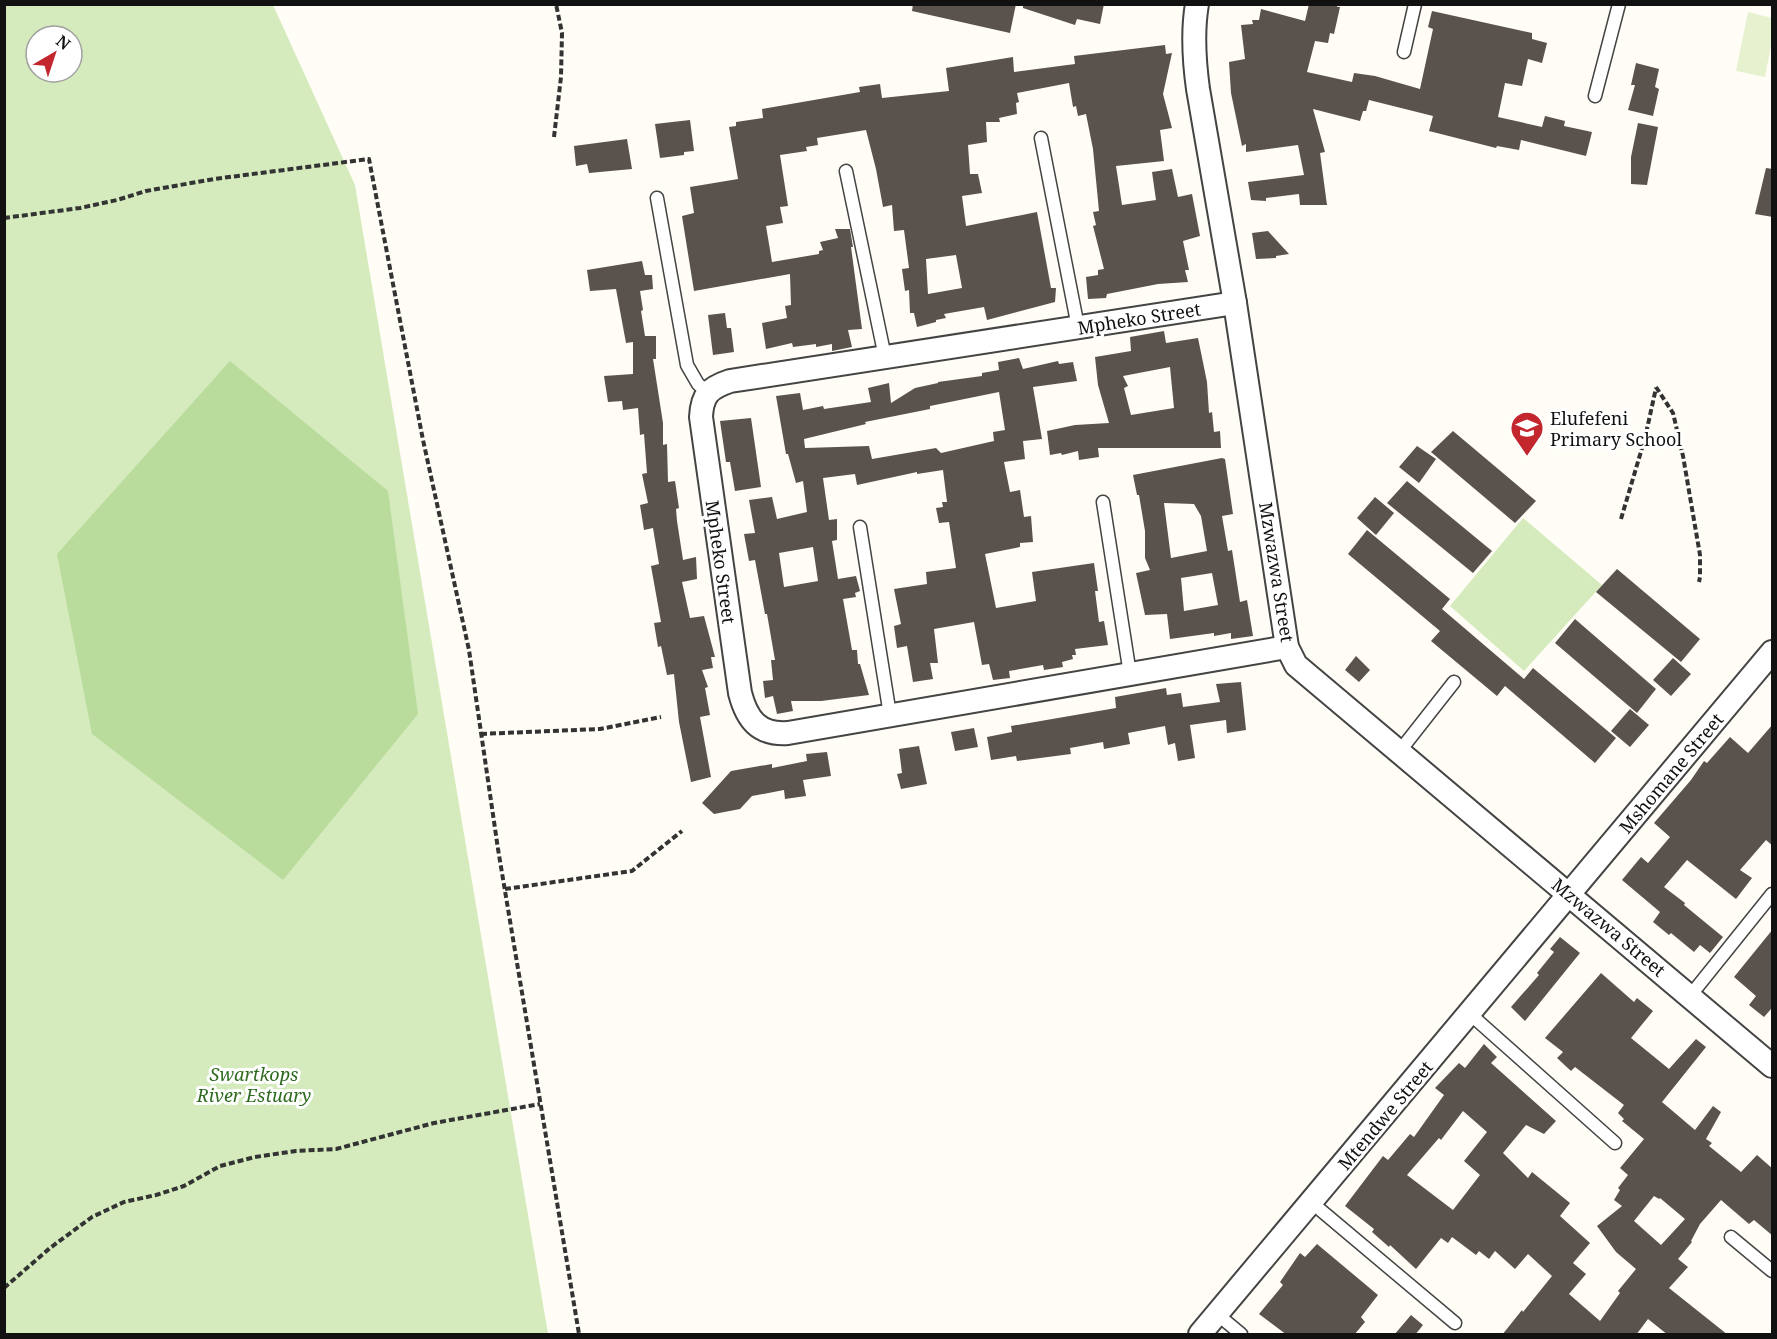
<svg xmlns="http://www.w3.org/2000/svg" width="1777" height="1339" font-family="'Noto Serif',serif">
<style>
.green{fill:#d5ebbd;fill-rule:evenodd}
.forest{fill:#b9dc9c}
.pitch{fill:#e6f2cf}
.building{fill:#5a524d;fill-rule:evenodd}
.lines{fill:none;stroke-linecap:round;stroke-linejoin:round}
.lane-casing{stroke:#444;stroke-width:15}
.street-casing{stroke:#444;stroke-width:26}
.path{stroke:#333;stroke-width:4;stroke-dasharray:6 3;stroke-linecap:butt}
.lane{stroke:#fff;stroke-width:12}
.street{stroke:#fff;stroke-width:22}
.labels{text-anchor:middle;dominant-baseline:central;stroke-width:6;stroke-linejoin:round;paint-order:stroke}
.street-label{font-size:18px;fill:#111;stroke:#fff}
.poi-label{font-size:18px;fill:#111;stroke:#fff;text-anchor:start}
.park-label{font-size:18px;font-style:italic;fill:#2f6b1f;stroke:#fff}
</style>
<rect width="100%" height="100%" fill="#fffdf5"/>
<!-- green -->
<g class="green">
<path d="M5 5H273L355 185 548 1334H5ZM36 36H72V72H36Z"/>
<path d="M1523 518 1602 585 1524 671 1450 606Z"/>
</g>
<!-- forest -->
<path class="forest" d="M230 361 388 491 418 714 283 880 92 734 57 554Z"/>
<!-- pitch -->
<path class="pitch" d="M1748 12 1772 18V40L1765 77 1736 71Z"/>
<!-- building -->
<g class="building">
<path d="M913 4H1016L1010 33 912 11Z"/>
<path d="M1023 4H1104L1100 24 1077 19 1075 25 1023 8Z"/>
<path d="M1309 4H1338L1337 7H1340L1334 34 1330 33 1328 43 1315 41 1307 72 1352 82 1354 73 1375 76 1420 89 1433 29 1428 27 1432 11 1532 33V39L1547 43 1542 63 1528 59 1522 86 1505 83 1498 117 1542 127 1545 116 1565 121 1564 126 1592 132 1586 156 1521 140 1519 150 1497 146 1496 148 1429 131 1433 116 1369 100 1366 111H1363L1360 121 1313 109 1325 152 1320 153 1327 205H1300L1299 194 1266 198V201L1251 200 1248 182 1304 175 1298 145 1246 152V144L1242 146 1231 93 1229 62 1245 59 1241 25 1253 24 1252 20H1259L1261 9 1305 21Z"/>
<path d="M1165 45 1166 54 1172 53 1163 94 1172 128 1160 130 1164 161 1116 166 1122 205 1156 200 1152 172 1172 169 1178 197 1192 194 1200 236 1183 241 1189 270H1185L1188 282 1158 284 1107 294 1106 298 1088 299 1086 277 1098 275V270L1104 269 1093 226 1096 225 1093 212 1099 211 1093 149 1086 114 1078 116 1076 106 1073 107 1069 83 1017 93 1019 102 1016 103 1017 114 999 118 1000 122H986L987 142 968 145 970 174H978L982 193 962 196 966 226 1037 212 1051 288H1056L1055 302 987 320 984 307 944 314 946 318 936 320V322L917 327 914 313H910L909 290 905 291 902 269 909 268 904 230 894 231 892 205 883 207 876 169 866 130 817 138 818 145 806 147 807 151 780 155 788 206 780 207 783 223 766 226 772 262 819 254V251L823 250 820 242 838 238 835 229H850L853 247H851L862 329 848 330 852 347 832 351V344L816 347V344L793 347 792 343 766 349 762 323 787 318 785 306 791 305 790 274 694 291 682 216 694 213 690 187 738 179 729 127 736 126V122L763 118 762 109 860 92 859 87 880 84 882 98 949 91 946 68 1013 57 1014 72 1075 64 1074 56ZM956 255 962 288 928 294 926 259Z"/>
<path d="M1636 63 1659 69 1655 87 1659 89 1653 116 1628 110 1635 85H1631Z"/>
<path d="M690 120 694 151 684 152V155L660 158 655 124Z"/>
<path d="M1638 123 1658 127 1647 185 1631 184V157Z"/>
<path d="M627 139 632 169 589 173 587 164 576 166 574 146Z"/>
<path d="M1766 168 1773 169V217L1755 214Z"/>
<path d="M1268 231 1289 254 1276 256V258L1256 259 1252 233Z"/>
<path d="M642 261 645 275H652L653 289 640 291 643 310 641 311 645 336H656V359H653L663 423V445L667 444 668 482 675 481 679 508 676 509 677 521 683 560 696 557 697 579 682 582 690 618 704 616 715 657H711L713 668 702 670 708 687 705 688 710 715 700 717 711 777 691 782 679 722 674 674 667 675 661 646 658 647 654 623 661 622 651 566 659 564 653 528 644 530 640 505 648 503 642 474 647 473 644 434 640 435 638 408 623 410 622 401 608 402 604 376 633 374V342L626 343 616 289 590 291 587 270Z"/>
<path d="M725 313 727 328H731L734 352 713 355 708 315Z"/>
<path d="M1164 331 1166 343 1198 338 1207 382 1209 413 1212 412 1214 432 1220 431 1221 448H1098L1099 457 1079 460 1078 451 1062 455 1061 453 1050 455 1047 431 1075 425 1109 423 1098 385 1095 357 1131 351 1130 337ZM1170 367 1174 408 1131 415 1124 388 1128 386 1123 376Z"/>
<path d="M1019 358 1023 369 1058 361 1059 364 1073 362 1077 381 1033 387 1042 439 1023 441 1025 459 1004 462 1010 492 1020 490 1024 517 1031 516 1033 542 1020 543V547L985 554 996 608 1036 601 1032 572 1094 563 1098 591H1095L1099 622 1104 621 1108 645 1075 649 1076 655H1072L1073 659 1062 662 1063 667 1044 670 1043 665 1009 671 1010 678 993 680 989 664 982 665 974 622 934 629 938 663H930L933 679 913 682 907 646 897 648 894 626 901 624 894 589 927 584 926 572 956 568 949 522 939 523 936 508 943 507 942 502H947L943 470 917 474V472L857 485 855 474 823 478 829 520 837 519V540L832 541 838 579 856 576 860 591 855 593 856 597 843 599 852 650H857L858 664H860L869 695 821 701H791L793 711 777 714 773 696 765 698 763 681 773 680 771 660H775L767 614H765L755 560 749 561 744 534 755 533 749 500 772 497 777 519 807 512 803 481 796 483 788 454H786L776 396 800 393 803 410 823 406 824 409 871 402 868 388 889 383 891 403 915 388 938 383V382L982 376V373L999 370 998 362ZM999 392 1005 430 993 432 994 441 941 453 936 448 872 459 869 446 805 448 804 439 866 424 865 422 930 409V406ZM813 547 818 581 784 587 779 553Z"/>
<path d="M751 418 761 487 735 491 730 462H726L720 421Z"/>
<path d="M1453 431 1536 501 1515 523 1431 452Z"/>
<path d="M1417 446 1436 459 1419 483 1399 467Z"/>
<path d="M1222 458 1225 459 1233 514 1222 516 1228 551 1232 550 1240 602 1247 600 1253 636 1231 639V633L1214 636V633L1170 639 1167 614 1145 615 1136 573 1150 570 1145 558V531L1139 495H1137L1133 475ZM1164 503 1194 504 1201 516 1207 551 1171 558ZM1212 573 1218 605 1184 611 1181 578Z"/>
<path d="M1407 481 1492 551 1473 573 1387 503Z"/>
<path d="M1375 497 1394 513 1376 535 1357 518Z"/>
<path d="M1367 530 1450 599 1442 609 1524 679 1533 668 1616 738 1595 763 1505 686 1497 696 1431 641 1440 631 1348 554Z"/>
<path d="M1617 569 1700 639 1681 662 1596 592Z"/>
<path d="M1575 619 1656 689 1637 713 1555 643Z"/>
<path d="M1356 656 1370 670 1359 682 1345 670Z"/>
<path d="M1673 658 1691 674 1671 696 1653 680Z"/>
<path d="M1241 682 1246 730 1227 733 1226 720 1190 725 1195 758 1178 761 1175 743 1168 745 1165 726 1128 733 1130 744 1104 749 1103 742 1070 748 1071 754 1017 761 1016 756 991 760 987 737 1012 732 1011 726 1116 708 1115 697 1166 688 1167 695 1181 693 1183 707 1220 702 1216 684Z"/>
<path d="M1630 709 1649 725 1630 747 1611 731Z"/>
<path d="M1773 724V846L1766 840 1740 870 1752 878 1736 899 1687 860 1664 887 1685 903 1684 905 1723 937 1710 953 1700 945 1694 952 1671 933 1669 935 1653 922 1660 912 1622 880 1641 857 1648 863 1670 837 1654 823 1691 780 1704 761 1707 763 1730 737 1748 753Z"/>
<path d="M974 728 978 747 955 751 951 732Z"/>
<path d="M919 746 927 784 901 789 897 774 902 773 899 749Z"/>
<path d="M827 752 831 776 803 780 806 796 785 799 784 790 752 796 740 809 714 814 702 803 731 771 772 764V768L807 761 806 754Z"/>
<path d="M1773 929V1010L1771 1009 1764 1017 1749 1005 1756 996 1734 977Z"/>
<path d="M1560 937 1580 953 1525 1021 1511 1007 1539 975 1537 973 1554 952 1550 949Z"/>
<path d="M1601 973 1634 1002 1637 998 1653 1011 1631 1038 1669 1069 1696 1039 1706 1047 1662 1102 1695 1130 1713 1106 1721 1112 1706 1139 1712 1143 1709 1146 1741 1172 1757 1155 1773 1169V1236L1754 1220 1749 1224 1721 1200 1700 1224 1691 1241 1692 1242 1678 1259 1688 1267 1669 1288 1728 1335H1668L1648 1319 1636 1335H1502L1522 1310 1523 1312 1552 1276 1528 1254 1515 1269 1495 1251 1489 1259 1479 1251 1476 1255 1452 1237 1448 1243 1441 1238 1416 1269 1390 1245 1389 1247 1372 1232 1374 1229 1345 1206 1383 1156 1388 1160 1410 1134 1414 1137 1444 1095 1435 1088 1459 1063 1465 1068 1484 1044 1497 1057 1491 1063 1556 1121 1544 1134 1526 1125 1503 1153 1528 1178 1532 1172 1570 1203 1560 1216 1590 1243 1573 1263 1586 1274 1569 1294 1600 1321 1620 1293 1618 1291 1636 1269 1616 1252 1597 1226 1622 1206 1614 1200 1620 1190 1618 1188 1628 1175 1620 1168 1644 1139 1622 1121 1624 1119 1618 1113 1624 1105 1575 1067 1571 1071 1557 1058 1563 1052 1545 1038ZM1463 1111 1487 1132 1464 1161 1480 1175 1453 1210 1407 1175 1439 1138 1441 1140ZM1654 1196 1659 1199 1660 1198 1685 1219 1661 1245 1634 1221Z"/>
<path d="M1317 1244 1378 1295 1361 1317 1365 1322 1354 1335H1287L1259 1314 1283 1285 1280 1282 1300 1253 1305 1257Z"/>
<path d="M1411 1315 1423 1325 1415 1335H1394Z"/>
</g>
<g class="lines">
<!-- lane casing -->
<g class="lane-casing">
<g id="lane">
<path d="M1404 52 1415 4"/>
<path d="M1595 96 1619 4"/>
<path d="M1041 138 1078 327"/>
<path d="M846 171 885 357"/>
<path d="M657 198 687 365 698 384 708 393"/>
<path d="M1103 502 1130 674"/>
<path d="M860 527 890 715"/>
<path d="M1399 752 1454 682"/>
<path d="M1690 996 1772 894"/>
<path d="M1470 1014 1615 1143"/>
<path d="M1311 1202 1455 1323"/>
<path d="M1731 1237 1772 1271"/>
<path d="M1217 1314 1241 1334"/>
</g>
</g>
<!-- street casing -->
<g class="street-casing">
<g id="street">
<path d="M1197 4C1192 33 1194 60 1198 89L1235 303 1287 647 1296 665 1772 1066"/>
<path d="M1235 303 730 381C709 388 702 395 701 417L740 693C747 720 759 735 788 733L1287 647"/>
<path d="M1200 1334 1772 652"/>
</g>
</g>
<!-- path -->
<g class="path">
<path d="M554 137 561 77 562 33 556 4"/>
<path d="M4 218 80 208 117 200 146 191 214 179 369 159 423 440 469 650 498 849 579 1334"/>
<path d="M1656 387 1673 413 1683 456 1700 555V577L1699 582"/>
<path d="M1621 519 1645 438 1656 388"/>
<path d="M481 734 600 729 661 717"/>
<path d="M505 889 632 871 682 831"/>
<path d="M4 1288 50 1248 92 1217 124 1202 156 1195 184 1186 220 1166 255 1157 296 1151 336 1149 434 1123 540 1104"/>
</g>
<!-- lane -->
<use href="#lane" class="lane"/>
<!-- street -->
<use href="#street" class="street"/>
</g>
<!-- icons -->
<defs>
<g id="school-pin" transform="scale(1.725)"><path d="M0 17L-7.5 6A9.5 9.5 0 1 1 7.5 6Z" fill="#c4262e" stroke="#fff"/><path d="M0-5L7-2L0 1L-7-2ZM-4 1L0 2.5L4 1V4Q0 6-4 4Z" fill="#fff"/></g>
</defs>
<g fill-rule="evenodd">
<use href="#school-pin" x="1527" y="428"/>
</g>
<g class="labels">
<!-- street labels -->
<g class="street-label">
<text transform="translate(1139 318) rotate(-9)">Mpheko Street</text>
<text transform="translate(721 562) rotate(82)">Mpheko Street</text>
<text transform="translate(1277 572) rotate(81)">Mzwazwa Street</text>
<text transform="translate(1671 773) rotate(-50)">Mshomane Street</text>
<text transform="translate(1609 927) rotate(40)">Mzwazwa Street</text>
<text transform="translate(1385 1115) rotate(-50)">Mtendwe Street</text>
</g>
<!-- poi labels -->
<g class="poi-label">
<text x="1550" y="418">Elufefeni<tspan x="1550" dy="21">Primary School</tspan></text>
</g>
<!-- park labels -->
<g class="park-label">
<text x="254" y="1074">Swartkops<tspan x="254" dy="21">River Estuary</tspan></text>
</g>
</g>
<!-- border -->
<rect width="1777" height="1339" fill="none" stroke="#111111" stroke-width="12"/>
<!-- north arrow -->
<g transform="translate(54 54) rotate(39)"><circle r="28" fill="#ffffff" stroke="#a0a0a0" stroke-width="1.5"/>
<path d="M0-4.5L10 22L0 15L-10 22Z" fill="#c4262e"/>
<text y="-9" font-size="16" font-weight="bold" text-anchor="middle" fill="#111111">N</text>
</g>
</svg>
